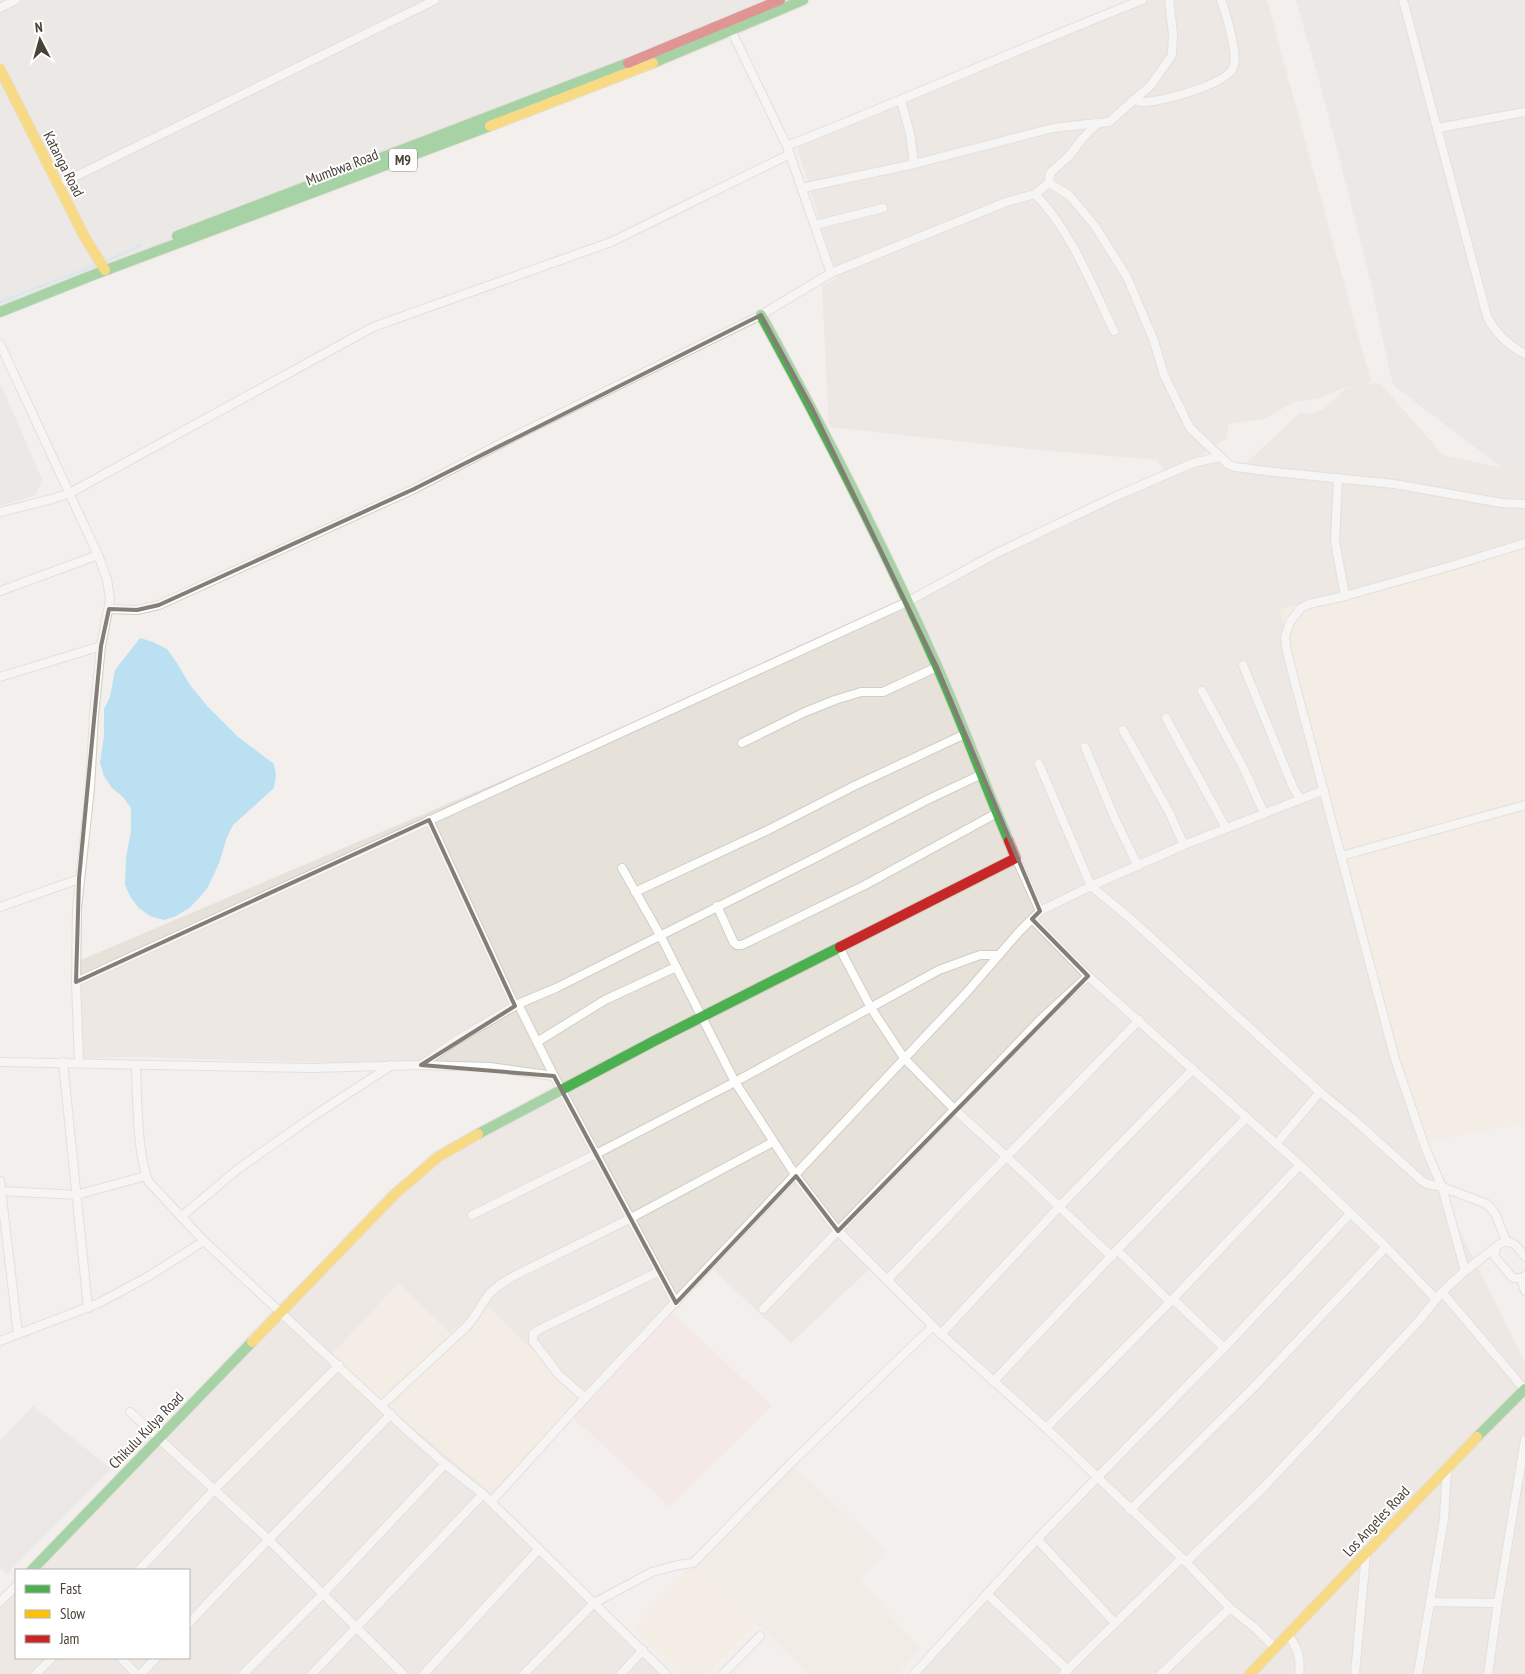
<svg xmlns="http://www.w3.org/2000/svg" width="1525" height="1674" font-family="'PT Sans Narrow',sans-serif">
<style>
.residential{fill:#e6e1d9}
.commercial{fill:#f5eade}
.industrial{fill:#e5dfdb}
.education{fill:#f0eade}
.medical{fill:#f4e5e3}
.parking{fill:#e4e0dd}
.water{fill:#bae0f2}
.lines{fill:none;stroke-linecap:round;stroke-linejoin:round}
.stream{stroke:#bae0f2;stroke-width:2.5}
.street-casing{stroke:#d0cdc9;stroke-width:10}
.fast-casing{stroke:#d3cec4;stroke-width:12}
.slow-casing{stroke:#d3cec4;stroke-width:12}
.jam-casing{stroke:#d3cec4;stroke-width:12}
.street{stroke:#fdfdfc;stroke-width:8}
.fast{stroke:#4caf50;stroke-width:10}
.slow{stroke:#ffc107;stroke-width:10}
.jam{stroke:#c62828;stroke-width:10}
.marked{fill:none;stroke:#847e76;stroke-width:4;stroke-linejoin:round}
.labels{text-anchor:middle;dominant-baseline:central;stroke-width:4;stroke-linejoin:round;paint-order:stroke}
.shield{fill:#fff;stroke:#807a72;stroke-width:1}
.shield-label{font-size:14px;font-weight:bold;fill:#494136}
.street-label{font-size:15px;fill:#494136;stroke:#fff}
</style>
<rect width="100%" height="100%" fill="#f2efec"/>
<!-- residential -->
<path class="residential" d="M1151 0H1267L1371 382 1359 385 1380 383 1443 455 1521 472 1525 475V541L1280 610 1417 1143 1525 1363V1674H909L1091 1476 1001 1385 999 1386 875 1264 791 1343 713 1269 490 1495 447 1463 592 1595 636 1642 669 1674H0V1600L16 1582V1658H189V1570H28L273 1310 388 1198 431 1153 472 1133 557 1087 543 1069 130 1057 75 1059 81 960 912 606 930 653 913 593 1208 458 1245 464 1300 413 1312 414 1325 408 1346 388 1352 387H1346L1317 399 1294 402 1264 419 1228 424 1227 438 1199 457 1165 472 1157 460 1029 449 829 427 822 285 837 279 797 147 1062 33Z"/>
<!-- commercial -->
<g class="commercial">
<path d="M1525 543V1123L1417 1143 1280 609Z"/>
<path d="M399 1283 450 1333 484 1303 582 1398 491 1493 329 1357Z"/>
<path d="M694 1564 756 1623 705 1674H680L633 1629Z"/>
</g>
<!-- industrial -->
<g class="industrial">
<path d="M0 0H788L106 270 0 307Z"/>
<path d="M1296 0H1525V485L1393 385 1367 267 1322 91Z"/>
<path d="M0 383 42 479 36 495 0 506Z"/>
</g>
<!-- education -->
<path class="education" d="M794 1467 886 1550 859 1580 921 1649 898 1674H808L694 1564Z"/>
<!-- medical -->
<path class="medical" d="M671 1311 772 1406 670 1507 572 1417Z"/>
<!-- parking -->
<g class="parking">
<path d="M33 1406 111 1469 7 1574 0 1568V1441Z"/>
<path d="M273 1647 302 1674H247Z"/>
</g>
<!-- water -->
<path class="water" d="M140 638 153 642 167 649 175 660 190 685 208 707 238 737 274 764 276 775 274 788 233 825 227 837 219 863 208 887 199 898 189 908 176 916 164 920 150 916 139 908 131 898 125 885 126 858 131 831V808L123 797 112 788 104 776 100 763 104 736V709L110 697 115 670Z"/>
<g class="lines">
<!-- stream -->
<g class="stream">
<path d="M104 262 141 245"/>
<path d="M0 302 99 264"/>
</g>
<!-- street casing -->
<g class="street-casing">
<g id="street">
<path d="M1403 0 1487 316C1495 333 1508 345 1525 354"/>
<path d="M0 8 16 0"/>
<path d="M730 28 787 146 831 273"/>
<path d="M1133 100C1137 101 1141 102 1144 102 1162 102 1226 84 1233 68 1239 57 1226 13 1221 0"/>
<path d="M901 101 910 133 914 164"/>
<path d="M1438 128 1525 112"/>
<path d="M787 146C906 99 1023 47 1142 0"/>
<path d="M1049 183 1069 195 1095 226 1127 277 1154 341 1164 375 1190 428 1228 464 1235 467 1274 472 1394 484 1502 503 1525 504"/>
<path d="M58 185 435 0"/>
<path d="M802 188 914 164 1053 128 1097 123"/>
<path d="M1035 194C1072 232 1091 284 1114 331"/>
<path d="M815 225 883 208"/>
<path d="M0 344 98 555 107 579 110 600 101 646 94 716 90 788 77 908 76 982 79 1063"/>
<path d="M1338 478 1335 541 1345 596"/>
<path d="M0 512 52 499 70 493 373 327 611 242 790 154"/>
<path d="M0 591 98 555"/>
<path d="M109 609 137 610 159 605 414 489 521 433 761 315 831 273 1006 202 1035 194 1049 183 1050 173 1069 156 1082 139 1098 123 1109 122 1151 85 1172 55 1173 34 1169 0"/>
<path d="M1243 665 1293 787 1300 799"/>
<path d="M0 677 101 646"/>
<path d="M1202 691 1244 769 1264 813"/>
<path d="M1166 718 1226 828"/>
<path d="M1123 730 1169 812 1184 845"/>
<path d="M742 743 805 712 835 700 861 692H883L937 667"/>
<path d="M1085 747 1115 819 1138 866"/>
<path d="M1039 764 1091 886 1132 920 1320 1092 1352 1118 1421 1180 1427 1184 1442 1187 1465 1271"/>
<path d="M429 820 515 1006"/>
<path d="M1341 856 1525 805"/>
<path d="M622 868 660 935 735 1082 796 1176 838 1231 941 1334 1046 1428 1182 1558 1230 1608 1255 1628 1275 1648"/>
<path d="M635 892 768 830 854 786 965 734"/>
<path d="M717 906 734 943 737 945H742L865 885 997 813"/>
<path d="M0 907 79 879"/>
<path d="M1040 911 1091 886 1184 845 1324 790"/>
<path d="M1032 919 1088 976 1300 1165 1386 1247 1436 1299"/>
<path d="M840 949 871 1008 904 1058 954 1109 1007 1157 1112 1257"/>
<path d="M76 982 907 602 995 554 1114 497 1193 463 1219 457"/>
<path d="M518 1004 554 1076"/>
<path d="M537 1042 605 1000 676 967"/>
<path d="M0 1062 312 1068 421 1065 489 1067 554 1076 676 1303"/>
<path d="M63 1062 88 1308"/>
<path d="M136 1065C137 1094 137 1157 149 1182L204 1241 411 1434 445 1464 483 1494 666 1674"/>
<path d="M421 1065 457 1040 518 1004 556 988 819 856 927 800 982 774"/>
<path d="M1276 1144 1320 1092"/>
<path d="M0 1181 18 1334"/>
<path d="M1 1191 76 1195 146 1176"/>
<path d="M472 1215 596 1154 735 1082 939 970 980 955H999"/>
<path d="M181 1217 238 1169 312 1117 392 1065"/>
<path d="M1506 1241 1495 1213 1487 1204 1442 1187 1425 1147 1395 1059 1295 683 1287 652 1285 637 1290 622 1301 608 1309 604 1345 596 1451 566 1525 543"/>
<path d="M1117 1250 1170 1302"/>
<path d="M1525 1256C1517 1247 1511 1236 1498 1245L1495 1250V1257L1513 1278H1521L1525 1276"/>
<path d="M1521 1278 1525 1291"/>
<path d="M887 1280 1139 1020"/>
<path d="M1442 1292 1525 1390"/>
<path d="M1173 1299 1224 1348"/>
<path d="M763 1309 1040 1020 1088 976"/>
<path d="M941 1334 1059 1207 1193 1069"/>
<path d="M0 1341 99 1303 149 1276 204 1241"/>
<path d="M993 1382 1117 1250 1247 1117"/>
<path d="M585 1398 558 1374 533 1341V1334L540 1329 658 1272"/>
<path d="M382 1405 466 1327C476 1317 481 1304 490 1293 497 1286 505 1281 514 1276L631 1218 773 1142"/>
<path d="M130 1412 268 1539 403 1674"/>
<path d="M1046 1428 1170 1302 1300 1165"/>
<path d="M491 1502 585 1398 967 992 1018 933 1040 911 1016 858"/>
<path d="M1130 1510 1253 1388 1386 1247"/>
<path d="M1037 1539 1115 1623"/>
<path d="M1186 1562 1263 1488 1417 1323 1442 1292 1465 1271 1496 1247"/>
<path d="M139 1570 214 1490 339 1365"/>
<path d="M987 1594 1068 1670"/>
<path d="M0 1602 16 1586"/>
<path d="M1430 1602 1498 1603"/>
<path d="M189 1623C255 1552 324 1484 391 1414"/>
<path d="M1288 1635C1298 1648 1301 1658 1299 1674"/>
<path d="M121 1658 136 1674"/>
<path d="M36 1674 52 1658"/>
<path d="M141 1674 156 1658"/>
<path d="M243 1674 323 1594 445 1464"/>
<path d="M312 1674 483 1494"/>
<path d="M424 1674 539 1549"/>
<path d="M524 1674 594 1603 652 1572 678 1565 693 1563 791 1463 933 1326"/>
<path d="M621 1674 643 1650"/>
<path d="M723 1674 760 1636"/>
<path d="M914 1674 1037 1539 1224 1348 1351 1213"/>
<path d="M1063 1674 1182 1558"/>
<path d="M1161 1674 1230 1608"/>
<path d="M1355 1674 1366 1554"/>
<path d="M1418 1674 1444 1519 1447 1468"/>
<path d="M1488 1674 1498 1603 1525 1440"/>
</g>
</g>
<!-- fast casing -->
<g class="fast-casing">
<g id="fast">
<path d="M653 63 803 0"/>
<path d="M177 236 628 63"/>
<path d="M0 312 93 275 490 126"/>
<path d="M761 315C824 430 884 546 937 666 963 724 984 783 1009 841"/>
<path d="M478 1134 656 1040 840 947"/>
<path d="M1477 1437 1525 1389"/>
<path d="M32 1570 252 1342"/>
</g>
</g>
<!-- slow casing -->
<g class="slow-casing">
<g id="slow">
<path d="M0 69 84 236 105 270"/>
<path d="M490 126 653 63"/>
<path d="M252 1342 395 1194 438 1157 478 1134"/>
<path d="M1250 1674 1477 1437"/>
</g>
</g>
<!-- jam casing -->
<g class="jam-casing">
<g id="jam">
<path d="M628 63 780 0"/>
<path d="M840 947 1016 858 1009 841"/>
</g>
</g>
<!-- street -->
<use href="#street" class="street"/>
<!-- fast -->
<use href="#fast" class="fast"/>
<!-- slow -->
<use href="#slow" class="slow"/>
<!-- jam -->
<use href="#jam" class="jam"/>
</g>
<!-- marked area -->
<path d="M0 0H1525V1674H0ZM761 315 813 410 937 667 1040 911 1032 919 1088 976 838 1231 796 1176 676 1303 554 1076 421 1065 515 1006 429 820 76 982 79 879 101 646 109 609 137 610 159 605 414 489Z" fill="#f2efec" fill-opacity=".55" fill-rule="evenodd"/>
<path class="marked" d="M761 315 813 410 937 667 1040 911 1032 919 1088 976 838 1231 796 1176 676 1303 554 1076 421 1065 515 1006 429 820 76 982 79 879 101 646 109 609 137 610 159 605 414 489Z"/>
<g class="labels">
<!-- shield labels -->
<rect class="shield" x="389" y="148.5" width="28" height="23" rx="4"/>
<g class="shield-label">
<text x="403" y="160">M9</text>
</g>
<!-- street labels -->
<g class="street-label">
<text transform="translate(64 164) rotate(63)">Katanga Road</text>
<text transform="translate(342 167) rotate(-21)">Mumbwa Road</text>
<text transform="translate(146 1430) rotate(-46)">Chikulu Kulya Road</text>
<text transform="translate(1376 1521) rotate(-47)">Los Angeles Road</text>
</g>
</g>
<!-- legend -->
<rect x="15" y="1569" width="175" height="90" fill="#ffffff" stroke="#b6b3af"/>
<rect x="25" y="1585" width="25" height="8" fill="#4caf50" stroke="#b6b3af"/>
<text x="60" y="1594" font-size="15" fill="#494136">Fast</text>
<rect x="25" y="1610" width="25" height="8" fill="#ffc107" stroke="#b6b3af"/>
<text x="60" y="1619" font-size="15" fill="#494136">Slow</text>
<rect x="25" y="1635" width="25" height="8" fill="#c62828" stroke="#b6b3af"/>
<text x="60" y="1644" font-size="15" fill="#494136">Jam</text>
<!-- north arrow -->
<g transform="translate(40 40) rotate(354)" stroke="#ffffff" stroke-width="4" paint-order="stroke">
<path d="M0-4L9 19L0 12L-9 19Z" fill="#494136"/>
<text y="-8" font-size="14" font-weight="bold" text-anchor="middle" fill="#494136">N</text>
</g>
</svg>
